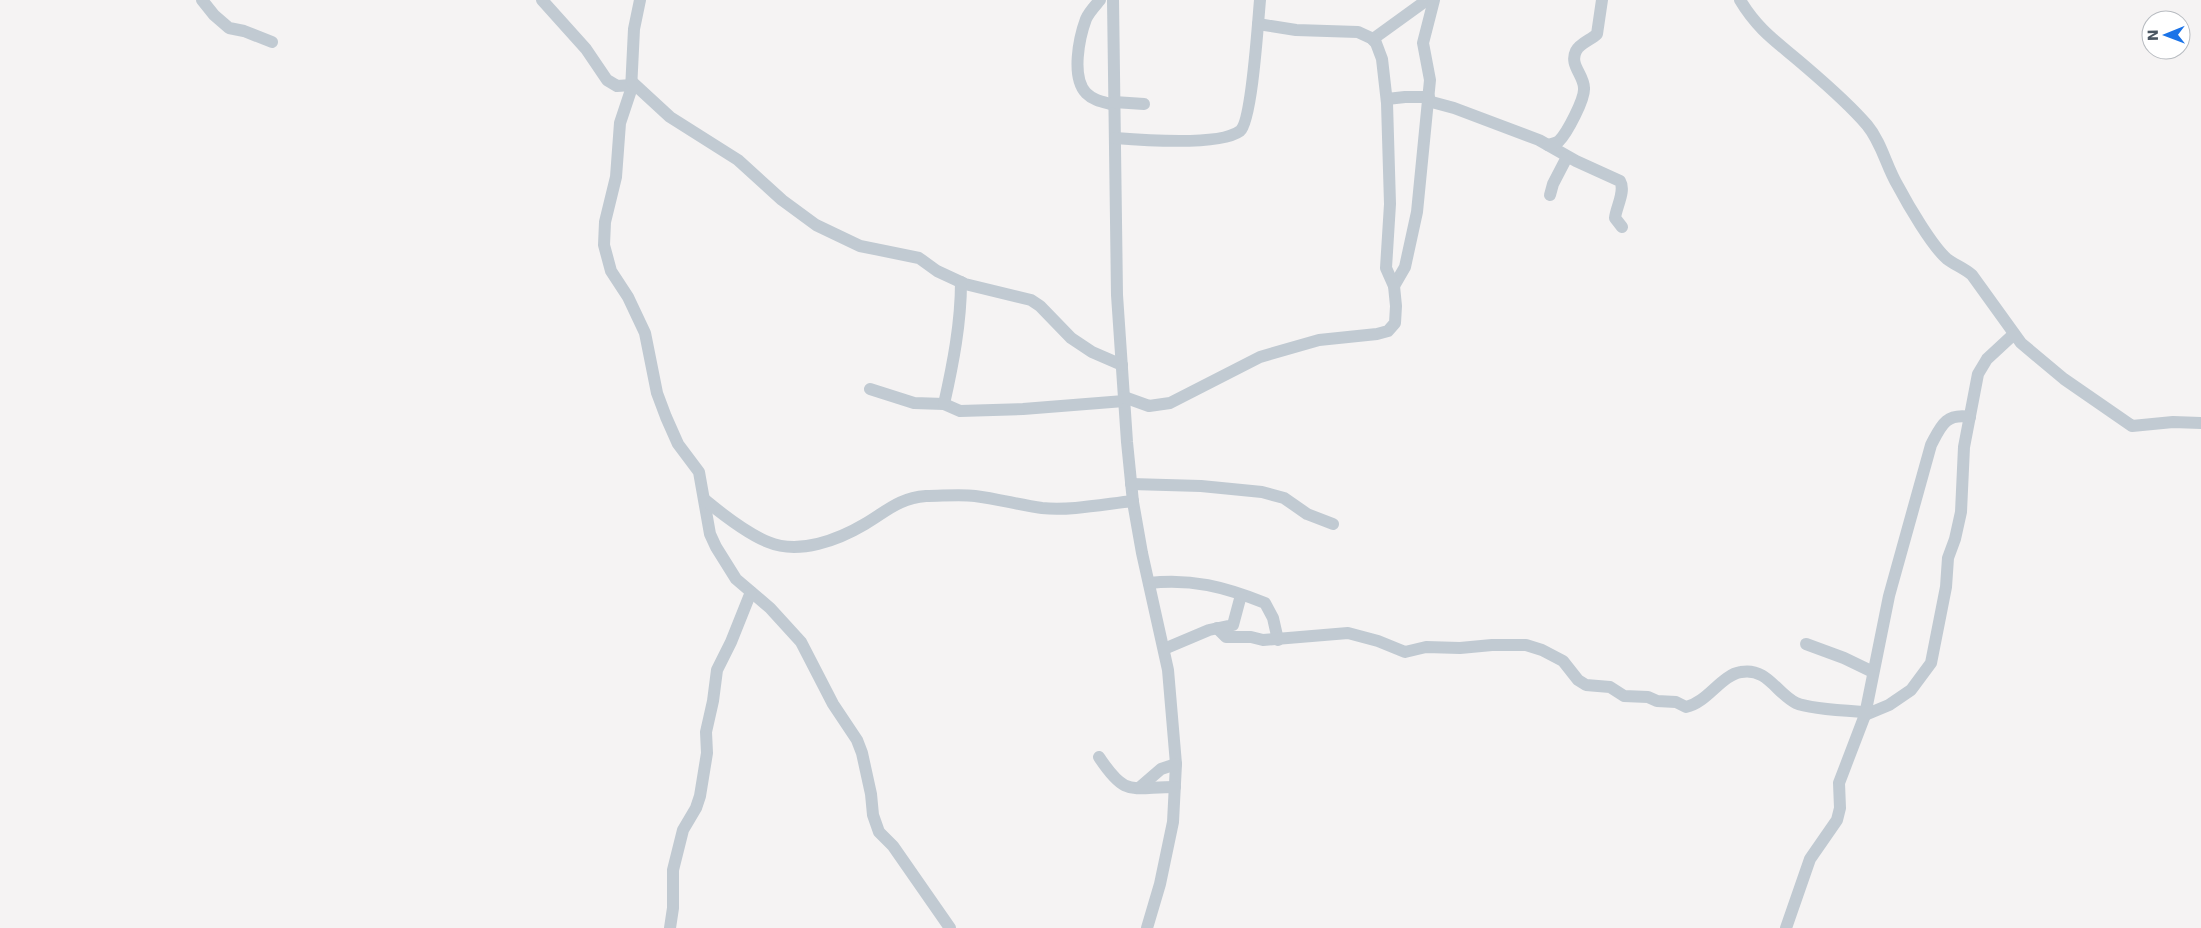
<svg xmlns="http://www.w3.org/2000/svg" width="2201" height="928" font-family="'DejaVu Sans',sans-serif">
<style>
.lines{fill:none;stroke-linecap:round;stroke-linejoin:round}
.minor{stroke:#c1cad2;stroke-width:12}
</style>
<rect width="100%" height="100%" fill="#f5f3f3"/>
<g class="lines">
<!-- minor -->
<g class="minor">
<path d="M202 0 214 15 229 28 244 31 272 42"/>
<path d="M542 0 586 49 607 80 617 86 632 85"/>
<path d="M640 0 634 29 631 90 620 123 616 177 605 222 604 245 611 271 628 297 645 333 657 393 666 417 678 444 699 472 710 534 716 547 736 579 770 608 801 642 833 704 857 740 862 753 871 794 873 815 879 832 893 846 950 928"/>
<path d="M1100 0C1095 6 1089 12 1086 19 1079 38 1071 77 1086 93 1094 101 1104 102 1114 105"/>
<path d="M1113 0 1117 295 1127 442 1133 502 1142 553 1168 670 1176 764 1173 822 1160 884 1147 928"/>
<path d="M1740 0C1759 32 1780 44 1806 67 1827 85 1849 104 1867 125 1882 143 1886 166 1898 186 1908 205 1932 246 1947 259 1955 265 1964 268 1972 275L2021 343 2064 379 2132 426 2173 422 2201 423"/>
<path d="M1373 39 1427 0"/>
<path d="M632 82 670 117 738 160 782 200 816 225 860 246 919 258 937 271 965 284 1031 300 1040 306 1071 338 1092 352 1122 365"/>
<path d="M1387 99 1405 97H1429"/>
<path d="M1428 101 1454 108 1539 140 1576 161 1620 181C1626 191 1616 207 1615 218L1622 227"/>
<path d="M1114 102 1144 104"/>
<path d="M1115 138C1140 140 1220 146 1240 131 1252 121 1258 21 1260 0"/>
<path d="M1548 145C1552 144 1556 143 1559 141 1567 133 1585 99 1584 88 1584 75 1569 65 1576 51 1580 43 1591 40 1597 34L1602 0"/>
<path d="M1550 195 1553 184 1567 157"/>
<path d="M1394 286 1405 267 1417 212 1430 80 1423 43 1434 0"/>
<path d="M870 389 914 403 944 404 960 411 1023 409 1124 401"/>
<path d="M1124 397 1149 406 1170 403 1260 357 1319 340 1377 334 1388 331 1395 323 1396 306 1394 286 1386 268 1390 204 1387 103 1382 59 1376 43 1371 38 1358 32 1296 30 1258 24"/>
<path d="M944 404C953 364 961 323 961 282"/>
<path d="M1131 484 1201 486 1262 492 1284 498 1307 514 1333 524"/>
<path d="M705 500C722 514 748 534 768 542 799 555 838 540 865 524 887 511 899 498 926 496 942 496 960 494 975 496 998 499 1020 505 1042 508 1070 511 1105 504 1133 501"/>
<path d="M1149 583C1191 578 1225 587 1265 603L1273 618 1278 640"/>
<path d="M1217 628 1226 637H1251L1263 640 1348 633 1378 641 1405 652 1426 647 1460 648 1492 645H1526L1542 650 1563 661 1578 680 1586 685 1610 687 1624 696 1648 697 1657 701 1676 702 1686 707C1708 702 1721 675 1741 672 1767 667 1777 694 1796 703 1809 709 1850 711 1865 712"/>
<path d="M1806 644 1844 658 1873 672"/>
<path d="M1164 649 1209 630 1233 625 1241 595"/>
<path d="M1865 715 1889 705 1911 690 1931 663 1946 587 1948 558 1955 539 1961 512 1964 447 1978 374 1987 359 2014 334"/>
<path d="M1099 757C1126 798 1131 787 1175 787"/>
<path d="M1139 788 1161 769 1176 764"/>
<path d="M670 928 673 908V870L683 830 696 808 700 796 707 753 706 732 713 701 717 670 731 642 751 592"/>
<path d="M1786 928 1810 859 1837 820 1840 808 1839 783 1865 715 1889 596 1931 445C1941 426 1945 413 1970 417"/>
</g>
</g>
<!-- north arrow -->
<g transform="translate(2166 35) rotate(269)"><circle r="24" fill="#ffffff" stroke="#b7bbc0"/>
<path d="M0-4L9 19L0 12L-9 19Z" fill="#1a73e8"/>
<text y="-8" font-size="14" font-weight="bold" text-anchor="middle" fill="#4a5661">N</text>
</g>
</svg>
